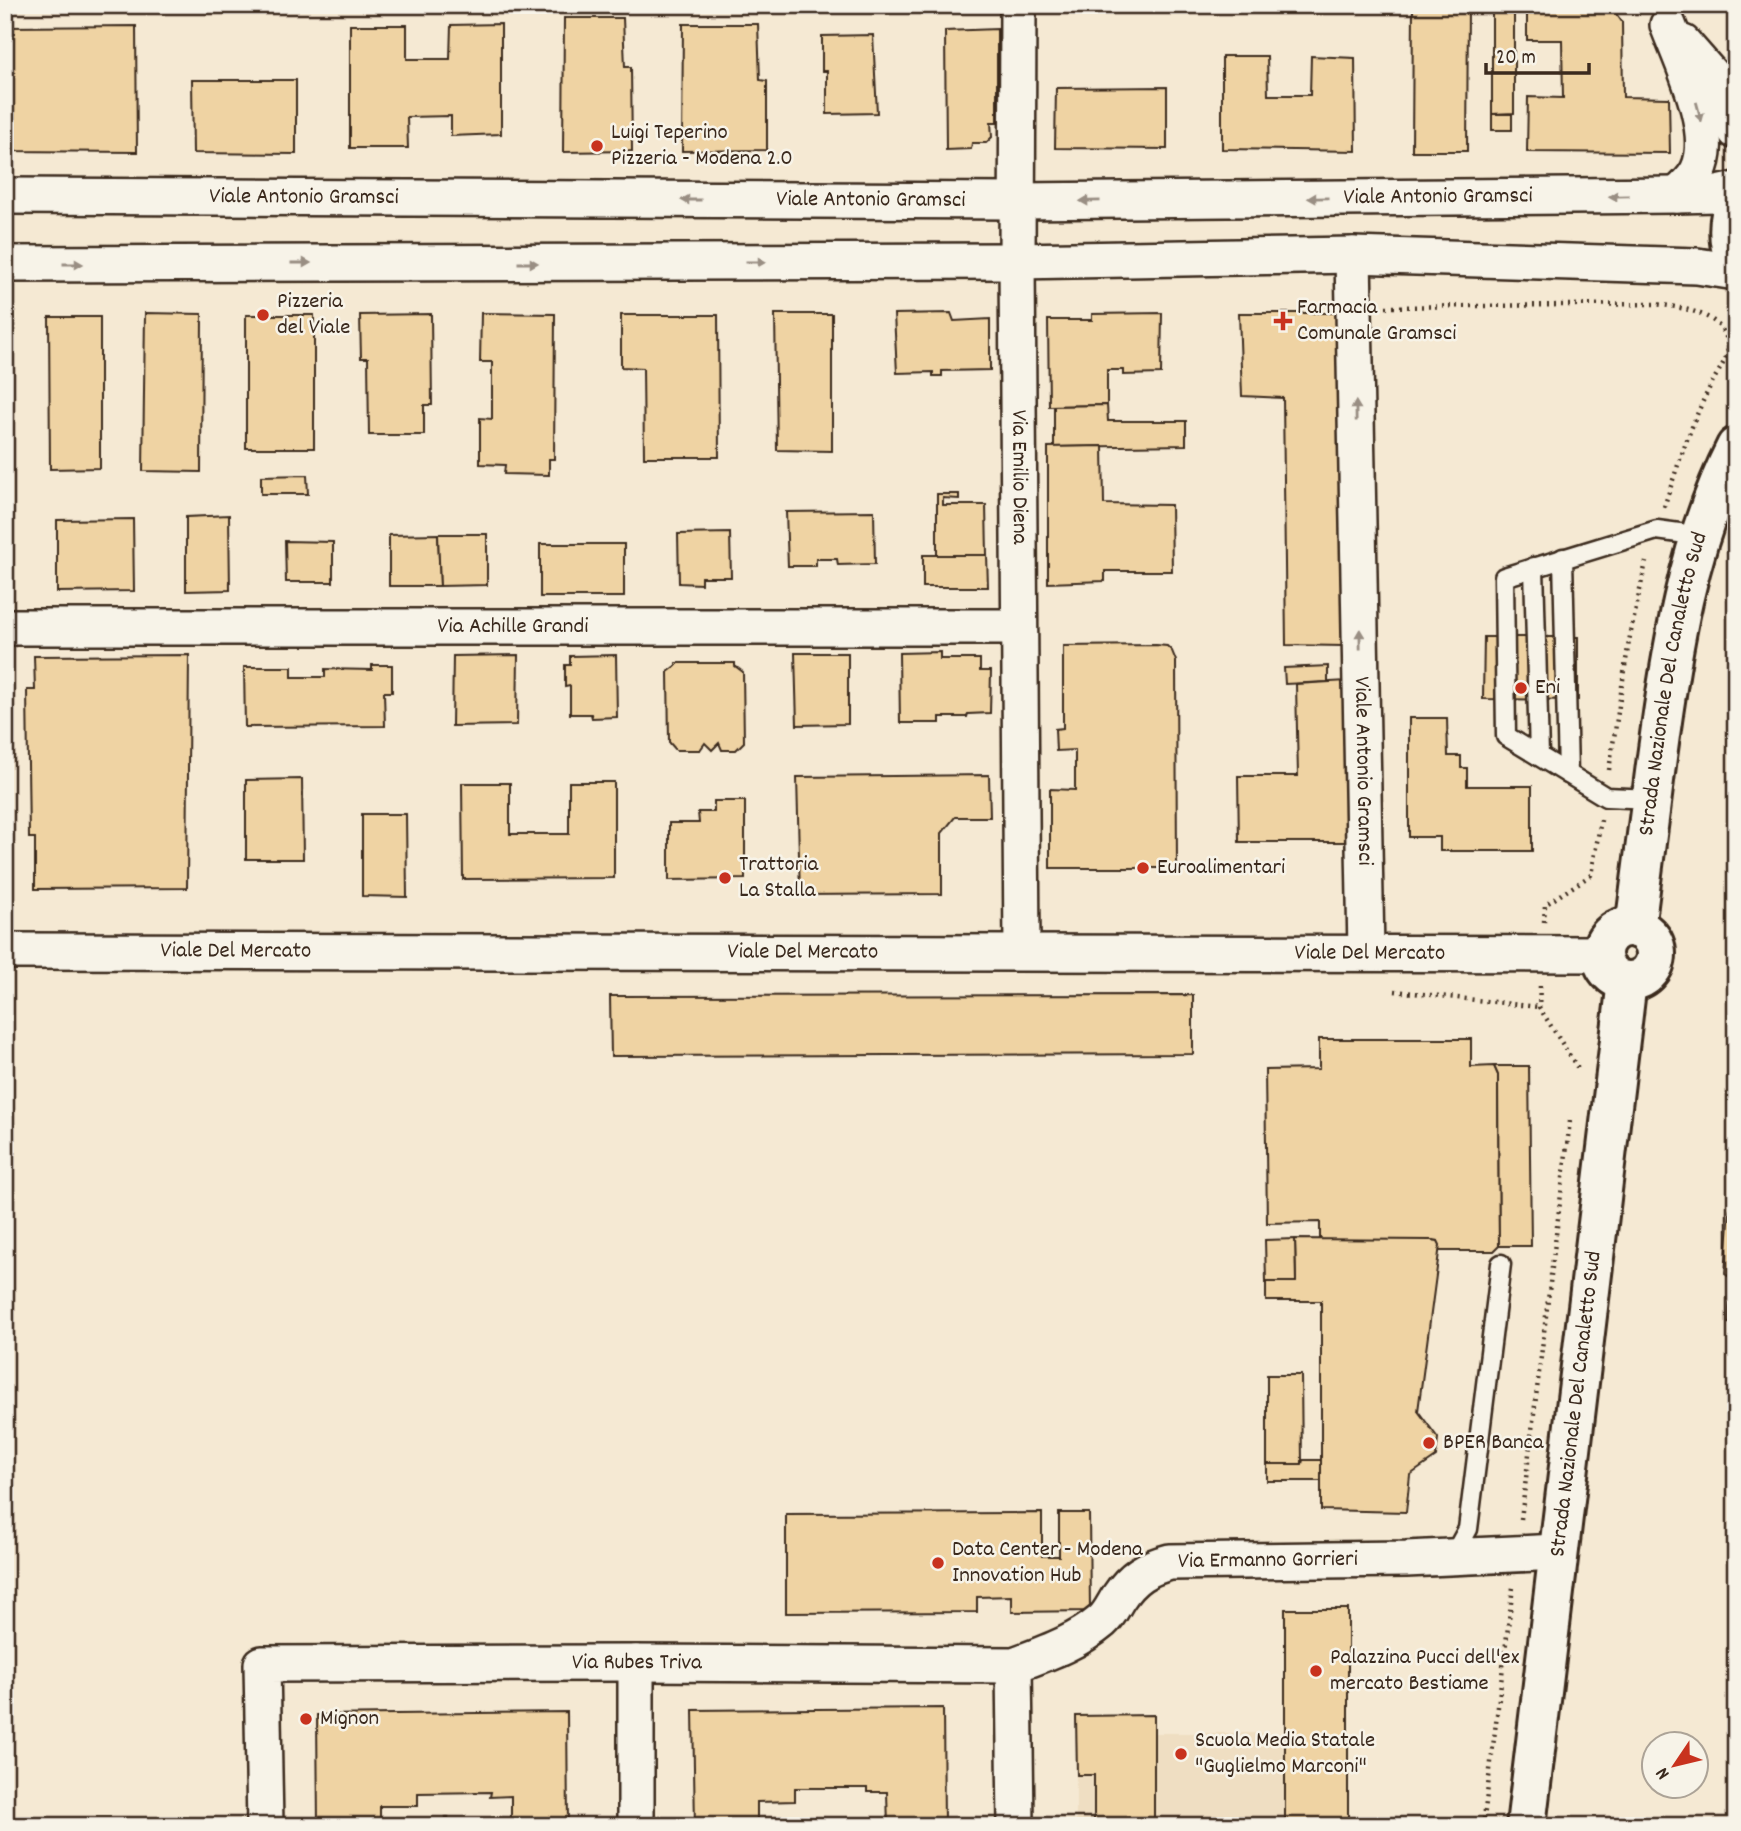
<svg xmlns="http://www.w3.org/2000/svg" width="1741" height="1831" font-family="Dekko,sans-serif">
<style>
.built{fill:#efdec2}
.building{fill:#efd3a3;stroke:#3b2a1e;stroke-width:2}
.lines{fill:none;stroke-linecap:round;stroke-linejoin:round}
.lane-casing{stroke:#3b2a1e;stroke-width:23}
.street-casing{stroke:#3b2a1e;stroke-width:40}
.secondary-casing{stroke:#3b2a1e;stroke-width:44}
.path{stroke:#3b2a1e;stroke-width:4.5;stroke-dasharray:2 5;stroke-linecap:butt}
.lane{stroke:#f7f3e8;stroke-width:18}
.street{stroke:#f7f3e8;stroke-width:35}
.secondary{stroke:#f7f3e8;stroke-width:38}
.oneway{fill:#998e83}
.poi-dot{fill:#c8321e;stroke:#f7f3e8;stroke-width:2.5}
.labels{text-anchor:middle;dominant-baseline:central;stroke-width:5;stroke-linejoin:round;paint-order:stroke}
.poi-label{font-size:23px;fill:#3b2a1e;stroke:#f7f3e8;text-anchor:start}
.street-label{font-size:23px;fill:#3b2a1e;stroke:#f7f3e8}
</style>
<rect width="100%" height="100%" fill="#f5e9d3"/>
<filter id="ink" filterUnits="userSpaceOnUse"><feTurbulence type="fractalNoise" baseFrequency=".0143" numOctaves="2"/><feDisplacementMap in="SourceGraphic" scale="14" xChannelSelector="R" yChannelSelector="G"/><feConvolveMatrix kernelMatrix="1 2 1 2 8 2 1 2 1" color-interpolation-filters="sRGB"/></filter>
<g filter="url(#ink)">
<!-- built -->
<path class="built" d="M1154 1715V1733H1285V1826H1076V1716Z"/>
<!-- building -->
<g class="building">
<path d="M1413 5H1468L1467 151H1412Z"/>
<path d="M1527 5H1610L1622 22 1623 97 1669 98 1670 153 1527 152 1528 97 1563 98 1562 40H1527Z"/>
<path d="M1492 11H1514V113L1492 114Z"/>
<path d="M564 18H623L625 67H631L632 151 563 152Z"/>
<path d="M501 24V134L451 136V116L407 117 408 148H350V25H407V59H450L451 25Z"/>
<path d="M683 24H758L760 80 767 81V150L682 151Z"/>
<path d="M136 26 137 152 5 151V27Z"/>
<path d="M997 29V122H991L992 137 986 143H972L971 149 946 150 945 31Z"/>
<path d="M873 35 877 113 827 114V71H822V36Z"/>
<path d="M1222 56H1267L1268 95H1310L1311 56 1355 58 1356 151 1222 149Z"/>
<path d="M192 80H296V154L193 153Z"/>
<path d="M1167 87V149L1055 148 1056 88Z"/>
<rect x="1492" y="114" width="20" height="16"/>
<path d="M145 313 202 314 201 472 143 471Z"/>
<path d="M481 313 555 314 554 459H549V475L504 474 505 465 480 464V418L492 419V362H480Z"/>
<path d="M951 313 954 321 990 319V370L942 371V376H933V372L897 373 894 314Z"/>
<path d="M1162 313 1161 374 1123 375V370H1107V405L1049 406 1048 320H1092V314Z"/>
<path d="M1239 313H1339L1343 646 1286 645 1283 398 1242 396Z"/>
<path d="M431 314 432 405H424V435H369L368 358H361L360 315Z"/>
<path d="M775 314H832V451L777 450Z"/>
<rect x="246" y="315" width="68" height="133"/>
<path d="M621 315H718L719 457H644L643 368 621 367Z"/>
<path d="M49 317H100V468L50 469Z"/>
<path d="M1107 405 1108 421H1186V445L1054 447V406Z"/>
<path d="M1103 446 1104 504 1171 505 1172 571H1105V581L1048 583V447Z"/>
<path d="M307 475 308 494H261V476Z"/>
<path d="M937 494H959V499L943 498V505H986L987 555H937Z"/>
<path d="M874 511 875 564 838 565 837 559H816V566H788L786 512Z"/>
<path d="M229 515 230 590 186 591V517Z"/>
<path d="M133 519 134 591 57 592V520Z"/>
<path d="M730 533 731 577H701V584L679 583 678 534Z"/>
<path d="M438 534 440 586H389V535Z"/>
<path d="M438 534H487V585L440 586Z"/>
<path d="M285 541 333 542V582H286Z"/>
<rect x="540" y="544" width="84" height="53"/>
<path d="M923 555H987L988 587H923Z"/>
<path d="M1484 637H1578V700L1483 699Z"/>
<path d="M1156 645 1167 646 1172 651 1176 661 1177 868H1050V789L1075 790V750L1056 751 1055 729 1063 728V646Z"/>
<path d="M940 652V659H980V671H991L990 713 968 714 967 717H940V723H900L899 653Z"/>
<path d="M795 653H848V724L797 725Z"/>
<path d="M189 655 187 888 35 889V838H29L27 690H35L34 656Z"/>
<path d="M518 655 517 725 452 726 453 656Z"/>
<path d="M616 655 617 717 592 718 591 714H570V686L565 687V665H570V656Z"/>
<path d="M676 663H735V666L743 672 744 742 736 750H722L719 743 712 750 705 743 700 750H676L669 742 668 672 676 666Z"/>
<path d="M372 665H392V692H384L385 726 245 727 244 667H292V677H325V669L372 670Z"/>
<path d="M1328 666V682L1285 684 1284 668Z"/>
<path d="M1347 681 1349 842H1239L1238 776H1298L1296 684Z"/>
<path d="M1409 718H1447L1448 756H1461V768H1467V786H1532V851H1440V837H1409Z"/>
<path d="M989 775 990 817H955L942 833V894L800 895 797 777Z"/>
<path d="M302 779 303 859H246V780Z"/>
<path d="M569 782H614V878L463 879 462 783H510V834H569Z"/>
<path d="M714 801H745V879L669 880V823H699L698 812H714Z"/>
<path d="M362 814H406L407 897 362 896Z"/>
<path d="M1193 995V1054L611 1056 610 996Z"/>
<path d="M1319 1039H1471V1067L1494 1066 1498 1075 1499 1246 1494 1251H1439L1438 1241 1431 1240H1320V1222L1267 1223 1265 1070 1319 1069Z"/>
<path d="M1494 1066H1529L1531 1246H1499L1498 1075Z"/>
<path d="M1730 1209 1736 1210V1324L1728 1323 1731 1278 1725 1274Z"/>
<path d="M1295 1239 1431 1240 1438 1241 1440 1245 1418 1411 1438 1438 1436 1457 1410 1475 1406 1512 1321 1510V1301H1266V1282H1296Z"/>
<path d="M1295 1239 1296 1282H1266L1265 1240Z"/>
<path d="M1267 1375H1301L1302 1464H1267Z"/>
<path d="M1303 1460H1321V1481H1267V1464H1302Z"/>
<path d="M1042 1513V1556H1059V1513H1089L1090 1611 1012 1612V1596L977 1597V1612L786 1613V1514Z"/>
<rect x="1285" y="1609" width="63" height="217"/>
<path d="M943 1708 944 1826H888L887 1792H867V1788H795V1801L757 1802V1826H695L693 1710Z"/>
<path d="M567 1712 568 1826H511V1796L490 1797 491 1792 418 1793V1806H380V1826H318L317 1715Z"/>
<path d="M1154 1715V1826H1094V1775H1077L1076 1716Z"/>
</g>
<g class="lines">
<!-- lane casing -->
<g class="lane-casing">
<g id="lane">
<path d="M1563 558 1568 774"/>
<path d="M1534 567 1539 756"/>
<path d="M1652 799 1606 797 1506 736 1504 577 1657 530 1701 536"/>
<path d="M1453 1556 1468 1529 1501 1264"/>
</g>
</g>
<!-- street casing -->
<g class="street-casing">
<g id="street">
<path id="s1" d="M1018 5 1017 261 1022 951"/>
<path d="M1668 25C1682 62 1717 133 1698 171 1693 181 1685 188 1677 195"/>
<path d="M1683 43 1727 93 1736 98"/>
<path d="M1727 93 1736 131"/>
<path id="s2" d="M5 196 1017 201 1677 195 1717 194 1736 190"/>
<path id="s3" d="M1353 255 1366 952"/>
<path d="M5 264 1017 261 1353 255 1697 266 1736 272"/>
<path id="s4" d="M5 627H1019"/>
<path id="s5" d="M5 951 1602 954"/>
<path d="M636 1663V1826"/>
<path d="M1014 1665 1016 1826"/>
<path id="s6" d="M265 1826 262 1664 636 1663 1014 1665C1046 1653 1076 1643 1102 1621 1109 1615 1113 1606 1118 1598 1132 1577 1146 1568 1170 1562L1406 1559 1558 1552"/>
</g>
</g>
<!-- secondary casing -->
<g class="secondary-casing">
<g id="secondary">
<path d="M1736 200C1727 219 1727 243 1736 262"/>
<circle cx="1629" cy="954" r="27"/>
<path id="s7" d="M1635 928C1642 871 1650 814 1657 757 1671 652 1687 544 1736 447"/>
<path id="s8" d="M1526 1826 1627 981"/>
</g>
</g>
<!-- path -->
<g class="path">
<path d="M1386 307 1655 304C1678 307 1721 312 1727 341 1731 355 1719 370 1713 381 1692 420 1678 465 1664 507"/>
<path d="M1609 770 1629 641 1646 562"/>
<path d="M1544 922 1545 905 1591 875 1601 820"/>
<path d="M1540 986 1539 1007 1577 1067V1071"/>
<path d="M1395 991 1539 1007"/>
<path d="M1521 1519 1570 1121"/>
<path d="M447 1816V1826"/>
<path d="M1483 1826 1513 1587"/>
</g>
<!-- lane -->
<use href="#lane" class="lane"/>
<!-- street -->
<use href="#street" class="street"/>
<!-- secondary -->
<use href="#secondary" class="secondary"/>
</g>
<!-- one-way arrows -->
<defs><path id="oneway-solid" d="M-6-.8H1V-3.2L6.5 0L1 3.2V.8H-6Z" transform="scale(1.75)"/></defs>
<g class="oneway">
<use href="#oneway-solid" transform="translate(1699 112) rotate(75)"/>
<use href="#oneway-solid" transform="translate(1619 196) rotate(179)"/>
<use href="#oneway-solid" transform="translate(1318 198) rotate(179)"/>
<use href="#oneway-solid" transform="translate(691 200) rotate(-180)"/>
<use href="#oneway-solid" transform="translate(1090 201) rotate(179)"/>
<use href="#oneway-solid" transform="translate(756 262)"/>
<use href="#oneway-solid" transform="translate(301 263)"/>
<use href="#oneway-solid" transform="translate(528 263)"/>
<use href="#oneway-solid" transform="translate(73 264)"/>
<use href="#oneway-solid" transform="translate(1356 411) rotate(-91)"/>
<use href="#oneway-solid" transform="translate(1360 639) rotate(-91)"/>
</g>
</g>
<!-- markers -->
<g class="poi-dot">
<circle cx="597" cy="146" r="7"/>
<circle cx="263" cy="315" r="7"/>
<path d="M1279.5 310.5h7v7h7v7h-7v7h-7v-7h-7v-7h7z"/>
<circle cx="1521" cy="688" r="7"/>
<circle cx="1143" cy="868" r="7"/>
<circle cx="725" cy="878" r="7"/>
<circle cx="1429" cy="1443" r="7"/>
<circle cx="938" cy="1563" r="7"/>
<circle cx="1316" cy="1671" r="7"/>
<circle cx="306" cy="1719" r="7"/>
<circle cx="1181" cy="1754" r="7"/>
</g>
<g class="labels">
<!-- poi labels -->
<g class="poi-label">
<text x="611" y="133">Luigi Teperino<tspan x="611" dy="26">Pizzeria - Modena 2.0</tspan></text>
<text x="277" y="302">Pizzeria<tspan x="277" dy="26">del Viale</tspan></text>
<text x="1297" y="308">Farmacia<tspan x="1297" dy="26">Comunale Gramsci</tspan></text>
<text x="1535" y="688">Eni</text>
<text x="739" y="865">Trattoria<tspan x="739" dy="26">La Stalla</tspan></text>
<text x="1157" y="868">Euroalimentari</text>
<text x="1443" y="1443">BPER Banca</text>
<text x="952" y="1550">Data Center - Modena<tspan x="952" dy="26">Innovation Hub</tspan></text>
<text x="1330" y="1658">Palazzina Pucci dell'ex<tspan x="1330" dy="26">mercato Bestiame</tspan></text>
<text x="320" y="1719">Mignon</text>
<text x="1195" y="1741">Scuola Media Statale<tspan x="1195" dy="26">"Guglielmo Marconi"</tspan></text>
</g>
<!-- street labels -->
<g class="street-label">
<text stroke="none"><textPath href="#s2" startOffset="1433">Viale Antonio Gramsci</textPath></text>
<text stroke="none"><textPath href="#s2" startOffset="299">Viale Antonio Gramsci</textPath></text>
<text stroke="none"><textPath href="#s2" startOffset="866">Viale Antonio Gramsci</textPath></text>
<text stroke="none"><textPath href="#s1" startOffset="472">Via Emilio Diena</textPath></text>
<text stroke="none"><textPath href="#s4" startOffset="508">Via Achille Grandi</textPath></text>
<text stroke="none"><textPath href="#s7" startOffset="247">Strada Nazionale Del Canaletto Sud</textPath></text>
<text stroke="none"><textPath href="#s3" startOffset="516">Viale Antonio Gramsci</textPath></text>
<text stroke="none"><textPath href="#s5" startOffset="231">Viale Del Mercato</textPath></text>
<text stroke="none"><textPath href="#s5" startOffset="798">Viale Del Mercato</textPath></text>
<text stroke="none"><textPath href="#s5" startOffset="1365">Viale Del Mercato</textPath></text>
<text stroke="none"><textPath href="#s8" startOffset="425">Strada Nazionale Del Canaletto Sud</textPath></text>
<text stroke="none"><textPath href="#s6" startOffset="1204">Via Ermanno Gorrieri</textPath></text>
<text stroke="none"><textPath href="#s6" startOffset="537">Via Rubes Triva</textPath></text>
</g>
</g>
<!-- margin -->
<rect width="1741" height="1831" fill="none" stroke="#f7f3e8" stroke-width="28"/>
<rect x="14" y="14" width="1713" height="1803" fill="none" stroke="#3b2a1e" stroke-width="2.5" filter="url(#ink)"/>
<!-- north arrow -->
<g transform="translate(1675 1765) rotate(235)"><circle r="33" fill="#f7f3e8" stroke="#aca397" stroke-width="2"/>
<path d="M0-5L12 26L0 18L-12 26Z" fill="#c8321e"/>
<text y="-10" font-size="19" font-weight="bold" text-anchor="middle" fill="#3b2a1e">N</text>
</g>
<!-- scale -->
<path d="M1486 63v10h103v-10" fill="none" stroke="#3b2a1e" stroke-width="3.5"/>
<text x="1496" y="63" font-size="21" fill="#3b2a1e" stroke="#f7f3e8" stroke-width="5" paint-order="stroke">20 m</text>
</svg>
